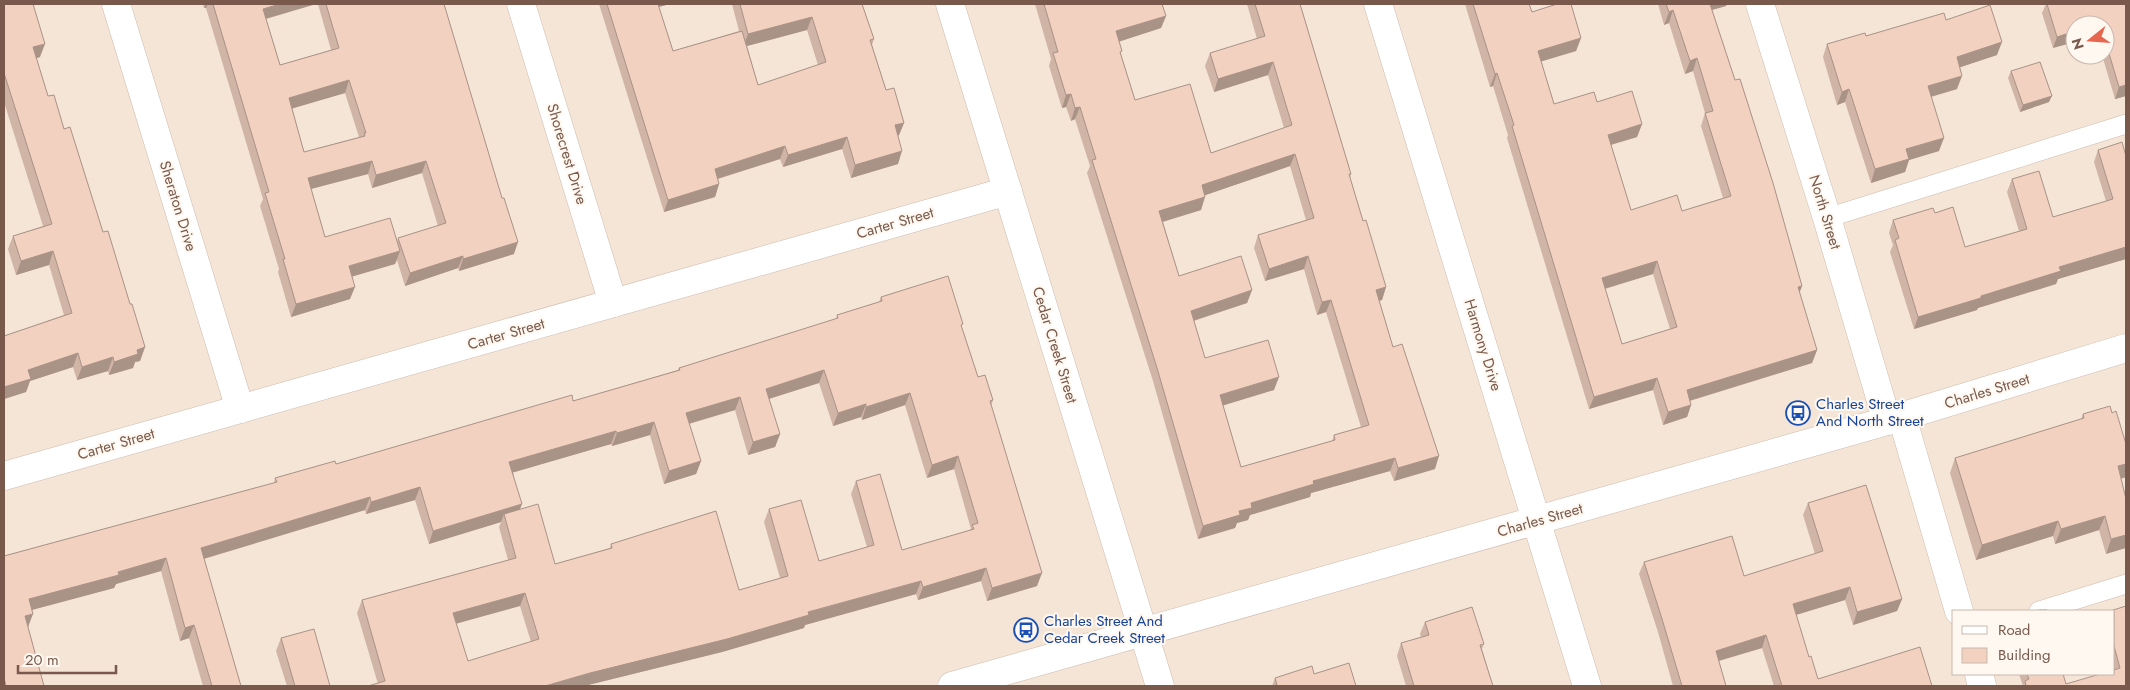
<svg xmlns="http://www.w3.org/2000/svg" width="2130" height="690" font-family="Jost,sans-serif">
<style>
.residential{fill:#f4e5d7;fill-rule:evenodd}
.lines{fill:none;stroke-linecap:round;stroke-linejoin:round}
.lane-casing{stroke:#cfbbae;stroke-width:20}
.street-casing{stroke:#cfbbae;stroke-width:29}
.lane{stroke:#fff;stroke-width:19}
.street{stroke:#fff;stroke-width:28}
.wall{fill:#d0b4a5;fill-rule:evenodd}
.shaded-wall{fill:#a99286}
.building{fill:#f2d1c0;stroke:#a99286;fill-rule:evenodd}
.labels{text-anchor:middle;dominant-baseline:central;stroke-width:4;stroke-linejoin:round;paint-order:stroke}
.street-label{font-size:15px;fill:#78594c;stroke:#fff8f0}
.transit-label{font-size:15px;fill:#164399;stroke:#fff8f0;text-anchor:start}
</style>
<rect width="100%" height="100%" fill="#fdf4e9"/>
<!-- residential -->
<path class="residential" d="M4 4H2126V686H4ZM2075 25H2105V55H2075ZM1954 611H2114V674H1954Z"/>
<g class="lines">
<!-- lane casing -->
<g class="lane-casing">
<g id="lane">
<path d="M1827 218 2126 124"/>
<path d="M2039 611 2126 584"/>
</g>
</g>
<!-- street casing -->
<g class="street-casing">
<g id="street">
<path d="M116 4 240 409"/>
<path d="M521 4 613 303"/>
<path d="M950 4 1160 686"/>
<path d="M1378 4 1587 686"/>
<path d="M1760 4 1827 218 1887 421"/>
<path d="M1902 417 1959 611"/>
<path d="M4 476 1008 191"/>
<path d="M1979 674 1982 686"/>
<path d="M952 686 1887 421 2126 348"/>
</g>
</g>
<!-- lane -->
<use href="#lane" class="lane"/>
<!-- street -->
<use href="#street" class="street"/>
</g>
<!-- wall -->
<g class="wall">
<path d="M4 4 40 57 36 58 48 96 64 129 103 232 145 347 140 361 135 362 133 368 109 375 108 371 77 380 73 367 30 381 26 392 4 399V336L64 315 49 265 16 275 8 249 13 236 43 226 4 102Z"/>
<path d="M203 4H316L266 19 280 65 331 50 318 4H444L514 254 459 271 458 268 405 286 397 260 395 264 352 276 350 299 291 317 278 272 279 269 260 206 263 199 206 8H204ZM345 93 359 137 304 152 292 108ZM422 173 438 226 398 238 397 242 325 237 311 189 368 174 372 188Z"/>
<path d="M599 4H670L659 7 673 51 739 31 732 4H862L874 39 872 45 886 90 904 123 899 135 898 136V164L851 178 842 149 783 167 780 159 718 179 719 184 715 197 664 212ZM807 30 818 65 758 85 747 46Z"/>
<path d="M1035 4H1162L1166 16 1161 28 1119 41 1121 55 1135 100 1211 153 1284 128 1268 75 1214 92 1205 66 1210 53 1257 39 1247 4H1300L1351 174 1350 178 1363 221 1386 287 1382 300 1379 301 1393 347 1435 469 1394 481 1390 471 1311 493 1310 497 1250 515 1248 520 1237 523 1235 528 1198 539 1153 381 1087 173 1090 166 1075 119 1071 121 1066 107 1062 108 1049 66 1051 59ZM1290 166 1306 220 1258 235 1254 248 1265 281 1304 269 1317 315 1326 312 1361 427 1334 435 1332 441 1241 467 1223 405 1274 390 1205 358 1194 321 1247 303 1252 290 1179 276 1163 222 1201 210 1205 195Z"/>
<path d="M1465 4H1529L1532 12 1581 38 1576 51 1541 61 1554 104 1597 102 1642 124 1637 137 1611 145 1631 210 1682 211 1723 198 1701 126 1705 113 1693 71 1685 74 1669 23 1664 25 1658 4H1727L1726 6 1712 10 1802 286 1799 293 1817 350 1812 363 1690 401 1691 405 1687 417 1663 425 1653 390 1589 409 1507 138 1508 135 1493 86 1490 87ZM1653 274 1670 329 1622 344 1605 288Z"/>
<path d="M2046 4H2126V96L2115 99 2102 55H2105V25H2075L2053 48 2042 13Z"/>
<path d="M1946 20 1997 55 1960 67 1957 89 1931 97 1939 151 1909 160 1905 172 1871 183 1845 102 1837 105 1823 57 1827 44Z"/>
<path d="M2011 71 2049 102 2020 112 2008 78Z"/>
<path d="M2122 142 2126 259 2058 279 2056 284 1978 308 1977 310 1914 329 1890 252 1893 245 1889 233 1893 220 1935 213 1965 247 2019 231 2007 192 2012 179 2053 217 2106 201 2094 162 2098 150Z"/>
<path d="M881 297 962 328 978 377 993 400 991 406 1037 586 987 601 981 581 918 600 916 594 805 625 804 628 722 652 584 686 378 684 357 613 362 600 508 560 499 527 501 522 429 544 415 500 366 514 365 510 204 559 241 686H203L189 638 180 641 161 571 116 584 114 588 32 610 28 627 44 686H4V556L274 483 275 478 336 464 573 401 678 370 679 368 836 319 837 315 879 302ZM819 383 833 426 861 417 862 420 905 405 927 478 954 469 971 529 970 530 902 550 856 481 851 494 867 547 819 561 769 509 764 522 780 578 739 590 611 544 610 548 555 564 520 509 513 472 611 444 612 446 650 435 664 484 696 474 701 461 689 424 735 410 748 455 775 447 780 434 769 399ZM520 606 531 642 468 661 456 623Z"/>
<path d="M2112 413 2126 444V477L2121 479 2126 499 2106 554 2099 530 2055 544 2053 536 1976 560 1950 473 1955 458 2081 419 2083 414Z"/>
<path d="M1808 503 1902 599 1897 611 1853 625 1845 600 1796 615 1809 657 1818 679 1932 686H1774L1762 648 1719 661 1726 686H1673L1658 632 1639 574 1644 562 1744 576 1815 554 1803 515Z"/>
<path d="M2126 605V686H2023L2019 674H2063L2066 684 2114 674V611L2126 606Z"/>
<path d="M1425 622 1484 644 1482 649 1493 686H1406L1397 656 1401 643 1421 637 1420 634Z"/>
<path d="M281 638 330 686H287L276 651Z"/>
<path d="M1314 674 1272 686 1275 678Z"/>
</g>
<!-- shaded-wall -->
<g class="shaded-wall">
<path d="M206 4H208L206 8H204Z"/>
<path d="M280 4H316L258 21 263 9Z"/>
<path d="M653 4H670L651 9Z"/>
<path d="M1707 4H1727L1726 6 1704 12Z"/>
<path d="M1673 10 1669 23 1664 25 1669 12Z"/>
<path d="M1166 16 1161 28 1112 44 1116 31Z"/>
<path d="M812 17 807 30 743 47 748 34Z"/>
<path d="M2075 31V42L2053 48 2057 37Z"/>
<path d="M1581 38 1576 51 1533 64 1538 51Z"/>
<path d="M2002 42 1997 55 1952 70 1957 57Z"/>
<path d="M45 44 40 57 28 61 33 47Z"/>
<path d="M1697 58 1693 71 1685 74 1690 61Z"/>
<path d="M1273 62 1268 75 1214 92 1218 79Z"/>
<path d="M1497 73 1493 86 1490 87 1495 74Z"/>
<path d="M1962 76 1957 89 1923 99 1928 86Z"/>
<path d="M349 80 345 93 284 111 289 98Z"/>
<path d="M2126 85V96L2115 99 2119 87Z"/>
<path d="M1849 89 1845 102 1837 105 1842 92Z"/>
<path d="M1071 94 1066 107 1062 108 1066 95Z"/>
<path d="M2052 96 2049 102 2020 112 2023 105Z"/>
<path d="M1080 107 1075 119 1071 121 1075 108Z"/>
<path d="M904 123 899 135 890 138 895 125Z"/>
<path d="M1642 124 1637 137 1603 147 1608 135Z"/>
<path d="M847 137 842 149 783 167 788 155Z"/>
<path d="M1944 138 1939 151 1909 160 1905 172 1871 183 1875 169 1906 149Z"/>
<path d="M785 146 780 159 710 181 715 169Z"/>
<path d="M902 151 898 164 851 178 855 165Z"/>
<path d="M1295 154 1290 166 1197 198 1202 185Z"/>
<path d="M372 161 368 174 303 191 308 178Z"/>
<path d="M426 161 422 173 372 188 376 175Z"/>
<path d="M719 184 715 197 664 212 668 200Z"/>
<path d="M1205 197 1201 210 1155 224 1159 211Z"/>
<path d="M518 242 514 254 459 271 463 259Z"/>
<path d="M2126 247V259L2058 279 2056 284 1978 308 1977 310 1914 329 1918 317 1981 296 2059 267Z"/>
<path d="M53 251 49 265 16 275 21 261Z"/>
<path d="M400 251 395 264 344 279 349 266Z"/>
<path d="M463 256 458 268 405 286 410 273Z"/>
<path d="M1308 256 1304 269 1265 281 1269 269Z"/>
<path d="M1657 261 1653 274 1598 291 1602 278Z"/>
<path d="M1802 286 1797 299 1798 287Z"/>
<path d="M355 287 350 299 291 317 296 304Z"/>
<path d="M1386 287 1382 300 1371 303 1376 290Z"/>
<path d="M1252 290 1247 303 1186 323 1191 311Z"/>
<path d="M1331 300 1326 312 1317 315 1322 302Z"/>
<path d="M145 347 140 361 135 362 133 368 109 375 114 362 137 350Z"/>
<path d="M1817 350 1812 363 1682 403 1687 390Z"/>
<path d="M78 353 73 367 30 381 26 392 4 399V387L28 370Z"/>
<path d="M113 357 108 371 77 380 82 367Z"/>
<path d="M824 370 819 383 762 401 766 389Z"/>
<path d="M1279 377 1274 390 1215 408 1220 395Z"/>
<path d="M1657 378 1653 390 1589 409 1594 397Z"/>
<path d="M910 393 905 405 862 420 866 407Z"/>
<path d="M740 397 735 410 681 426 686 413Z"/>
<path d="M866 404 861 417 833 426 838 413Z"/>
<path d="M1691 405 1687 417 1663 425 1668 412Z"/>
<path d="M654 422 650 435 612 446 617 433Z"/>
<path d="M616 431 611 444 505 475 509 462Z"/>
<path d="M780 434 775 447 748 455 753 442Z"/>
<path d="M958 456 954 469 927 478 932 465Z"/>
<path d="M1439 456 1435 469 1394 481 1398 468Z"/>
<path d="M1395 458 1390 471 1311 493 1310 497 1250 515 1248 520 1237 523 1235 528 1198 539 1203 526 1239 511 1251 503 1313 481Z"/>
<path d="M701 461 696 474 664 484 669 471Z"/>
<path d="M2126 464V477L2112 481 2118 466Z"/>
<path d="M420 487 415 500 366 514 371 502Z"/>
<path d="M370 497 365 510 196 561 201 548Z"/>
<path d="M522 504 517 517 504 514 501 522 429 544 433 531Z"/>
<path d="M2105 516 2099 530 2055 544 2061 529Z"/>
<path d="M2058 521 2053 536 1976 560 1982 545Z"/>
<path d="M2126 535V548L2106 554 2111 539Z"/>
<path d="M166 558 161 571 116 584 114 588 24 612 29 599 118 572Z"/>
<path d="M986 568 981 581 918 600 923 587Z"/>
<path d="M1042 573 1037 586 987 601 992 588Z"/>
<path d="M921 581 916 594 805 625 804 628 722 652 584 686H545L590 673Z"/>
<path d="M1850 587 1845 600 1789 617 1793 604Z"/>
<path d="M525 593 520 606 448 626 453 613Z"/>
<path d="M1902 599 1897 611 1853 625 1857 612Z"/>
<path d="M33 614 28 627 25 616Z"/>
<path d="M194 625 189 638 180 641 185 628Z"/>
<path d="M1766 635 1762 648 1711 663 1716 651Z"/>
</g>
<!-- building -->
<g class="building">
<path d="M4 4H33L45 44 33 47 48 96 54 95 64 129 70 127 103 232 108 231 130 304H132L145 347 137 350 138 354 114 362 113 357 82 367 78 353 28 370 31 379 4 387V336L72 313 53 251 21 261 13 236 52 224 4 73Z"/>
<path d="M213 4H280L263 9 280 65 339 48 326 4H444L502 198H504L518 242 463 259V256L410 273 398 238 446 223 426 161 376 175 372 161 308 178 325 237 390 218 400 251 349 266 355 287 296 304 283 259H285L265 193 269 192ZM349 80 366 133H364L365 136 304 152 289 98Z"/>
<path d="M607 4H658L673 51 742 31 758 85 826 62 812 17 748 34 740 4H862L874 39 870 40 886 90 894 88 904 123 895 125 902 151 855 165 847 137 788 155 785 146 715 169 719 184 668 200Z"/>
<path d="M1044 4H1162L1166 16 1116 31 1122 51 1120 52 1135 100 1190 84 1211 153 1292 125 1273 62 1218 79 1210 53 1265 36 1255 4H1300L1351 174H1349L1363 221 1366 220 1386 287 1376 290 1393 347 1402 344 1439 456 1398 468 1395 458 1313 481 1314 484 1251 503 1252 508 1239 511 1240 515 1203 526 1157 368 1092 160 1096 159 1080 107 1075 108 1071 94 1066 95 1053 53 1058 52 1054 38ZM1295 154 1314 218 1258 235 1269 269 1308 256 1322 302 1331 300 1369 425 1334 435 1335 440 1241 467 1220 395 1279 377 1268 340 1205 358 1191 311 1252 290 1241 256 1179 276 1159 211 1205 197 1202 185Z"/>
<path d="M1473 4H1529L1532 12 1557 4H1571L1581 38 1538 51 1554 104 1594 92 1597 102 1632 91 1642 124 1608 135 1631 210 1677 195 1682 211 1731 196 1705 113 1713 111 1697 58 1690 61 1673 10 1669 12 1666 4H1710L1735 80 1740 79 1773 183 1802 286 1798 287 1817 350 1687 390 1691 405 1668 412 1657 378 1594 397 1512 126 1514 125 1497 73 1495 74ZM1657 261 1677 327 1622 344 1602 278Z"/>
<path d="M2047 4H2126V85L2119 87 2105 40V25H2100V24L2095 25H2075V31L2057 37Z"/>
<path d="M1990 5 2002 42 1957 57 1962 76 1928 86 1944 138 1906 149 1909 159 1875 169 1849 89 1842 92 1827 44 1865 33 1866 36 1944 13 1946 20Z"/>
<path d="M2040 62 2052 96 2023 105 2011 71Z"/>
<path d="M2122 142 2126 156V247L2059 267 2061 271 1981 296V298L1918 317 1895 240 1899 238 1893 220 1933 208 1935 213 1953 207 1965 247 2027 229 2012 179 2039 171 2053 217 2113 199 2098 150Z"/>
<path d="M948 276 963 324 961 325 978 377 985 375 993 400 990 401 1042 573 992 588 986 568 923 587 921 581 808 612 809 615 727 639 590 673 545 686H368L385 681 362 600 516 558 504 514 538 504 555 564 612 548 611 544 716 511 739 590 788 576 769 509 801 500 819 561 874 545 856 481 880 474 902 550 974 529 972 525 978 523 958 456 932 465 910 393 866 407V404L838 413 824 370 766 389 780 434 753 442 740 397 686 413 701 461 669 471 654 422 617 433 616 431 509 462 522 504 433 531 420 487 371 502 370 497 201 548 241 686H212L194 625 185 628 166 558 118 572 119 575 29 599 33 614 25 616 44 686H6L4 678V556L277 482 275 478 335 461 336 464 572 395 573 401 680 370 679 368 838 318 837 315 882 301 881 297ZM525 593 539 639 468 661 453 613Z"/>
<path d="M2110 406 2112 413 2116 411 2126 444V464L2118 466 2126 499V535L2111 539 2105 516 2061 529 2058 521 1982 545 1955 458 2084 418 2083 414Z"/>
<path d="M1866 485 1902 599 1857 612 1850 587 1793 604 1809 657 1811 656 1818 679 1920 647 1932 686H1782L1766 635 1716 651 1726 686H1682L1662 619 1644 562 1732 536 1744 576 1823 551 1808 503Z"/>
<path d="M2126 606V686H2026L2025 681 2029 679 2027 674H2063L2066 684 2100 674H2114V670L2120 668 2114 646V611H2110Z"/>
<path d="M1472 607 1484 644 1480 645 1493 686H1414L1401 643 1429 635 1425 622Z"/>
<path d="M2040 610H2047L2048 611H2034Z"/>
<path d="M314 629 330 686H295L281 638Z"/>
<path d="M1349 663 1356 686H1272L1277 685 1275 678 1312 666 1314 674Z"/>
</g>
<!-- icons -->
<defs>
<g id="bus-ring" transform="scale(1.25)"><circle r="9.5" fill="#fff8f0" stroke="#1a4fb4" stroke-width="1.5"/><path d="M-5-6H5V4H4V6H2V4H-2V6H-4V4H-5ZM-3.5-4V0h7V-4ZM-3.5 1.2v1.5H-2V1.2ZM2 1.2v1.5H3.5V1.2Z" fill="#1a4fb4"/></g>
</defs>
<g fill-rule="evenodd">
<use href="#bus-ring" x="1798" y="413"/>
<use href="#bus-ring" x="1026" y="630"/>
</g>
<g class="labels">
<!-- street labels -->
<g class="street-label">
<text transform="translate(567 154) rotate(73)">Shorecrest Drive</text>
<text transform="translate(178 206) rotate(73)">Sheraton Drive</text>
<text transform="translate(1825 212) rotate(73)">North Street</text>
<text transform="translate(895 223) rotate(-16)">Carter Street</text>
<text transform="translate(506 334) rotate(-16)">Carter Street</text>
<text transform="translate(1055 345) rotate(73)">Cedar Creek Street</text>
<text transform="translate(1483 345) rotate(73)">Harmony Drive</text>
<text transform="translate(1987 391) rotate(-17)">Charles Street</text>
<text transform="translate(116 444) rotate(-16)">Carter Street</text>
<text transform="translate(1540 520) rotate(-16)">Charles Street</text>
</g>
<!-- transit labels -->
<g class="transit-label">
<text x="1816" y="404">Charles Street<tspan x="1816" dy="17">And North Street</tspan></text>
<text x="1044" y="621">Charles Street And<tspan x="1044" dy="17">Cedar Creek Street</tspan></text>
</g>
</g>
<!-- border -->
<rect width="2130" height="690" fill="none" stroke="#78594c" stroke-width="10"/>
<!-- legend -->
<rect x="1952" y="610" width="162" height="65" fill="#fff8f0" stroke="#c9b8ae"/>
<rect x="1962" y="626" width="25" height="8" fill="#ffffff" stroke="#c9b8ae"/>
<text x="1998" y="635" font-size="15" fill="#78594c">Road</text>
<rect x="1962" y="648" width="25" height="15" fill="#f2d1c0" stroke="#c9b8ae"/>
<text x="1998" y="660" font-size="15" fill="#78594c">Building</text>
<!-- north arrow -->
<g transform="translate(2090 40) rotate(253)"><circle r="24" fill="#fff8f0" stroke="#c9b8ae"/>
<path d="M0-4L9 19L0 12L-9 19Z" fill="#e6664f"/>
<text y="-8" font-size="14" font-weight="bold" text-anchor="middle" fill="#78594c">N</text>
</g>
<!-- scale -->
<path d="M18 665v8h98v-8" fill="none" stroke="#78594c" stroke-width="2.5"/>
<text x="25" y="665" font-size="15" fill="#78594c" stroke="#fff8f0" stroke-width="4" paint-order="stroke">20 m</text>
</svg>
